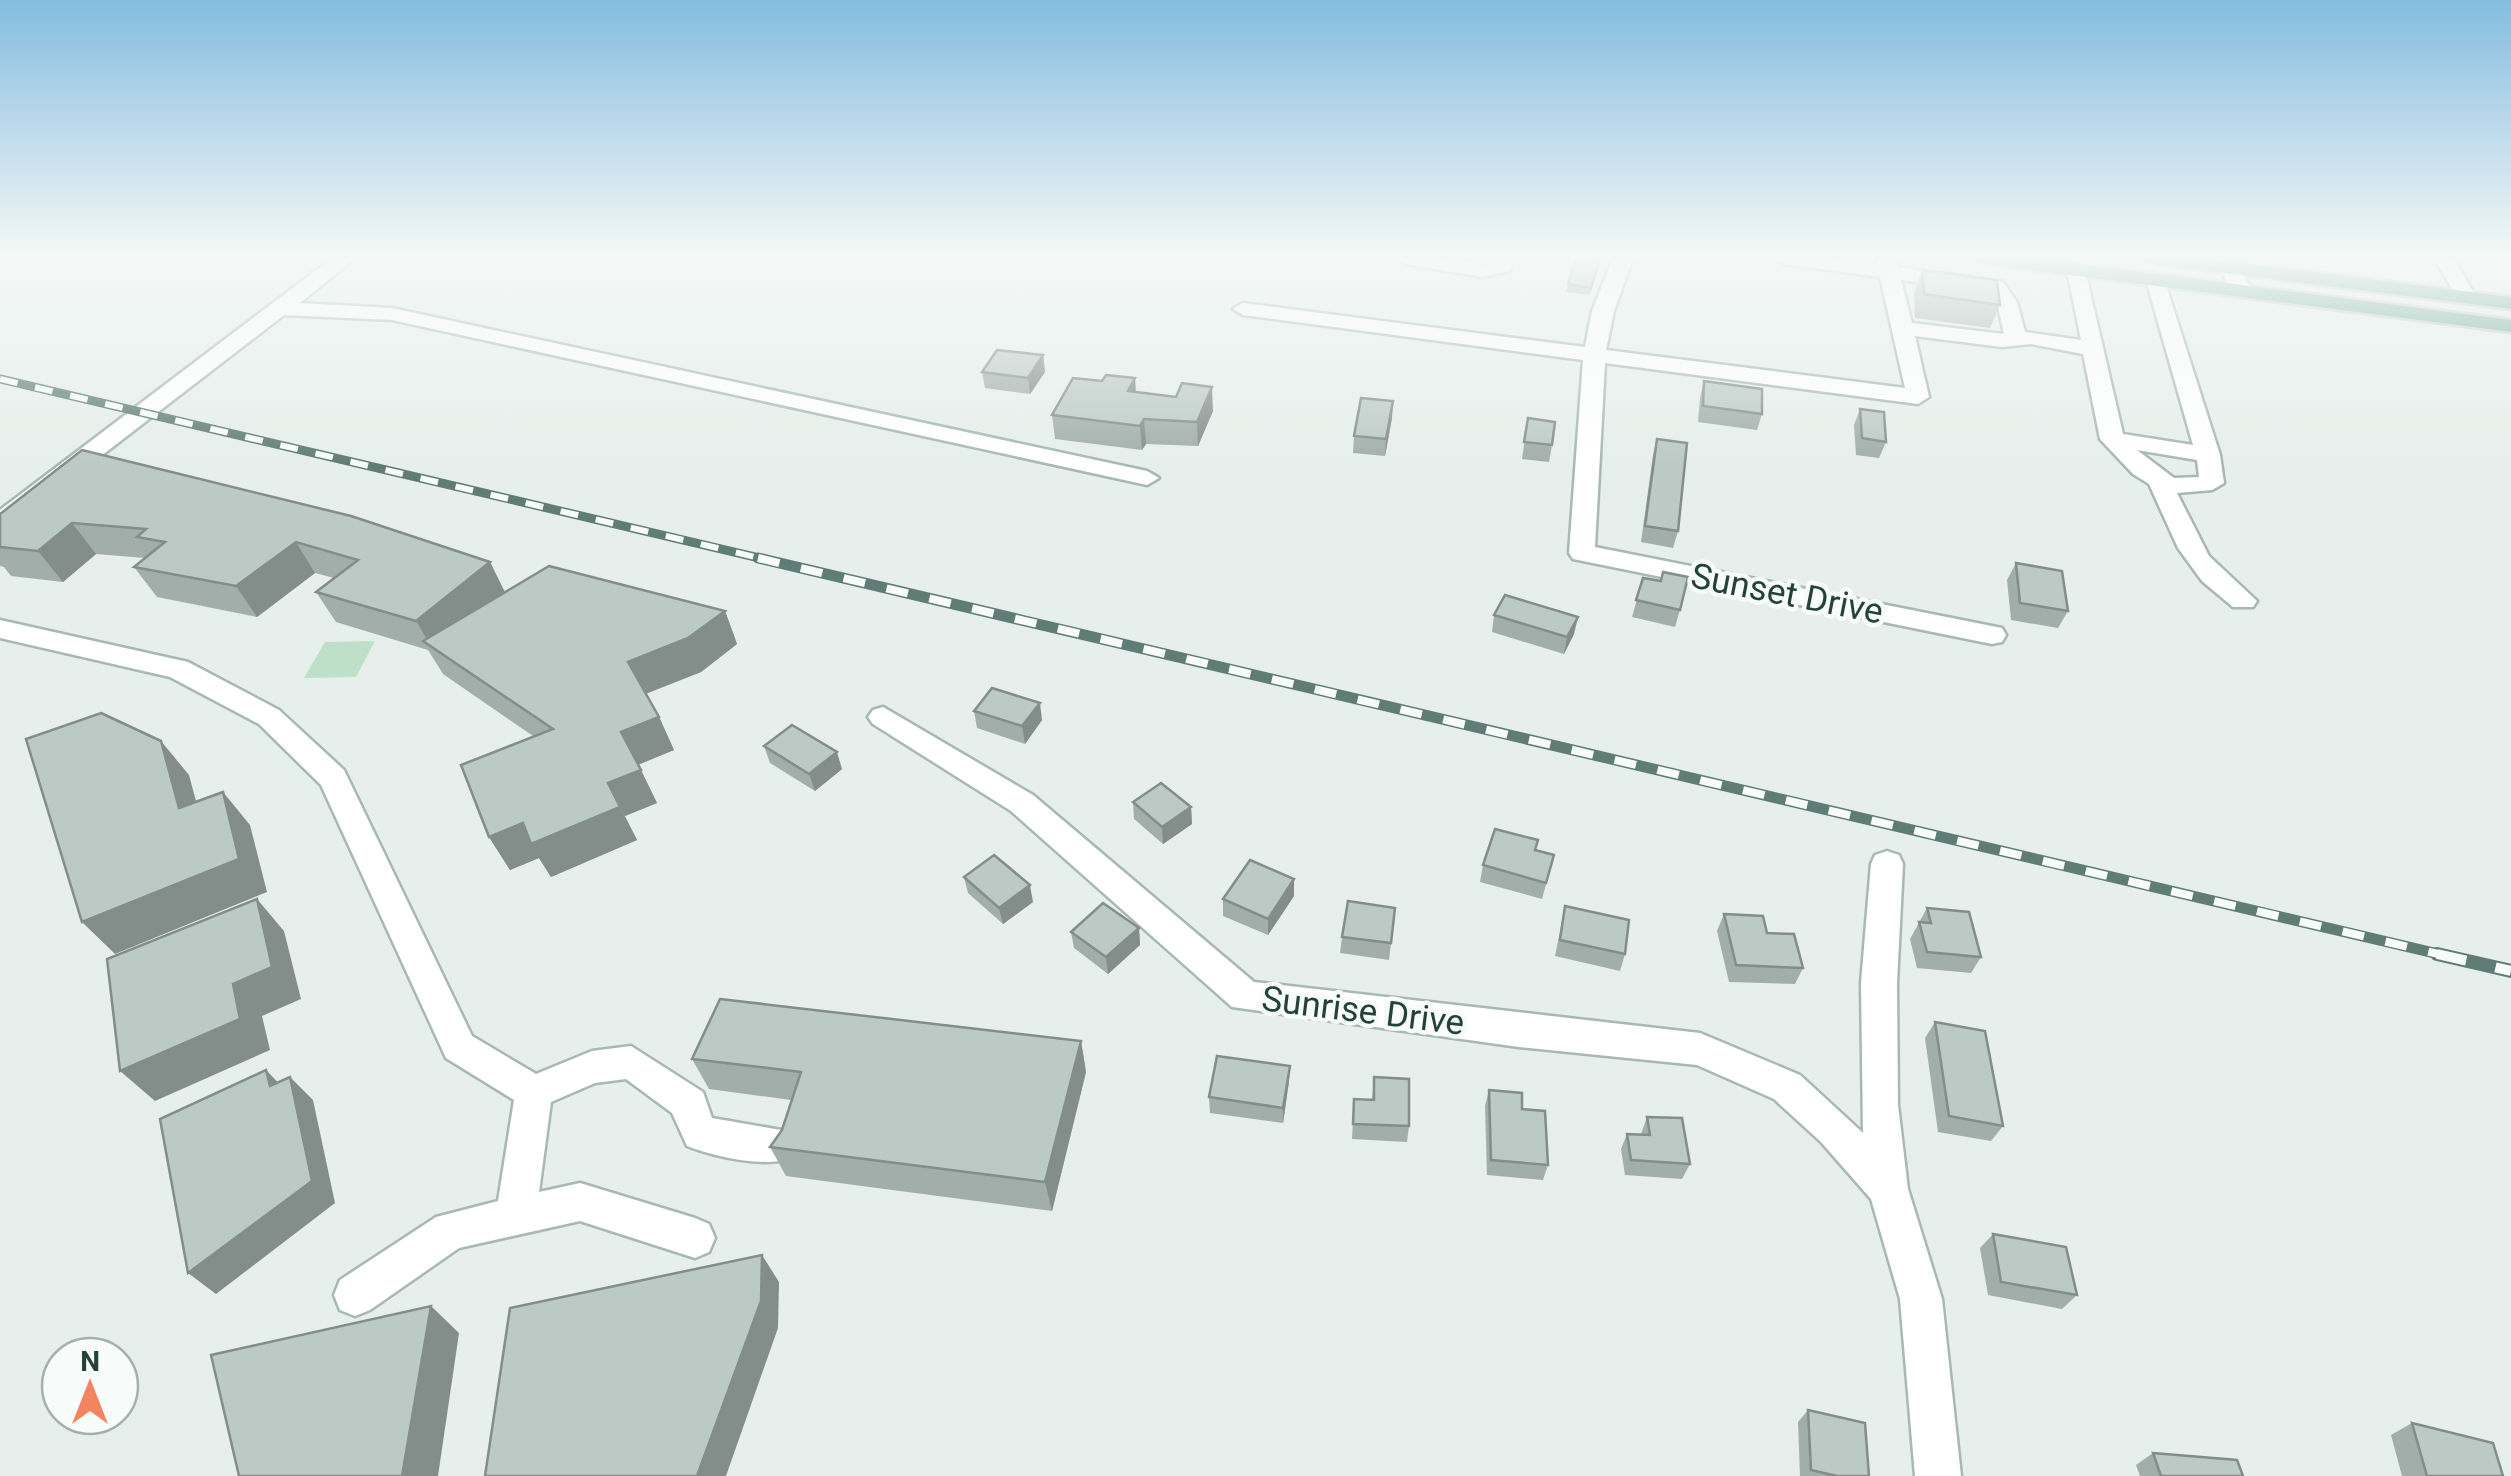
<svg xmlns="http://www.w3.org/2000/svg" width="2511" height="1476" font-family="Roboto,sans-serif">
<style>
.green{fill:#bfe0c8}
.lines{fill:none;stroke-linecap:round;stroke-linejoin:round}
.minor-casing{stroke:#a8b8b2;stroke-width:5}
.major-casing{stroke:#c2cac8;stroke-width:5}
.minor{fill:#fff;fill-rule:evenodd}
.major{fill:#6aa596;fill-rule:evenodd}
.rail-far2-casing{stroke:#5f7d75;stroke-width:9}
.rail-far1-casing{stroke:#5f7d75;stroke-width:11}
.rail-casing{stroke:#5f7d75;stroke-width:14}
.rail-far2{stroke:#f7fbf9;stroke-width:6;stroke-dasharray:18;stroke-linecap:butt}
.rail-far1{stroke:#f7fbf9;stroke-width:8;stroke-dasharray:22;stroke-linecap:butt}
.rail{stroke:#f7fbf9;stroke-width:10;stroke-dasharray:30;stroke-linecap:butt}
.wall{fill:#a1aea9}
.shaded-wall{fill:#838d89}
.building{fill:#bbcac4;stroke:#838d89;stroke-width:2.5}
.labels{text-anchor:middle;dominant-baseline:central;stroke-width:9;stroke-linejoin:round;paint-order:stroke}
.street-label{font-size:35px;fill:#24423a;stroke:#f7fbf9}
</style>
<rect width="100%" height="100%" fill="#e6efeb"/>
<!-- green -->
<path class="green" d="M375 641 356 677 304 678 325 642Z"/>
<g class="lines">
<!-- minor casing -->
<g class="minor-casing">
<g id="minor">
<path d="M332 258H355L300 303 392 308 1147 471 1159 478 1147 485 392 320 284 315 9 527 0 530V510Z"/>
<path d="M1396 258H1443L1483 265 1497 258H1517L1509 271 1483 277 1406 264Z"/>
<path d="M1613 258H1633L1614 311 1606 350 1905 388 1880 277 1784 264 1774 258H1832L1877 264 1876 258H1896L1898 267 2003 282 2017 302 2025 332 2081 340 2067 270 2070 266H2084L2123 434 2193 445 2146 280 2149 276H2163L2220 455 2224 483 2212 490 2177 493 2209 556 2257 601 2253 607H2233L2202 581 2178 548 2149 484 2133 474 2100 439 2083 354 2031 344 2002 347 1915 336 1929 397 1918 404 1605 363 1595 547 2002 628 2006 635 2002 642 1992 644 1573 559 1569 553 1583 360 1243 315 1233 309 1243 303 1585 347 1592 311ZM1901 280 1989 291 1997 302 2004 334 1912 323ZM2137 450 2197 460 2199 477 2174 478Z"/>
<path d="M2212 258H2232L2253 291 2250 295H2236Z"/>
<path d="M2434 258H2454L2476 297 2473 301H2459Z"/>
<path d="M0 620 188 662 279 710 344 770 472 1036 536 1074 592 1051 631 1046 703 1092 712 1118 793 1132 798 1145 793 1158C765 1168 715 1157 687 1146L672 1113 626 1079 595 1083 551 1102 539 1192 580 1183 695 1218 709 1224 715 1238 709 1252 695 1258 580 1221 459 1248 370 1310 355 1316 340 1310 334 1295 340 1280 436 1217 498 1201 514 1100 446 1058 321 785 259 724 170 677 0 638Z"/>
<path d="M883 707 1033 795 1254 982 1700 1033 1800 1075 1863 1133 1861 983 1871 864 1875 855 1887 851 1899 855 1903 864 1897 983 1898 1105 1908 1189 1942 1299 1961 1476H1915L1900 1299 1871 1199 1821 1142 1774 1099 1697 1065 1519 1047 1232 1007 1011 811 873 724 868 717 873 710Z"/>
</g>
</g>
<!-- major casing -->
<g class="major-casing">
<g id="major">
<path d="M1976 258H2035L2511 320V332L1986 264Z"/>
<path d="M2144 258H2204L2511 297V309L2154 264Z"/>
</g>
</g>
<!-- minor -->
<use href="#minor" class="minor"/>
<!-- major -->
<use href="#major" class="major"/>
<!-- rail-far2 casing -->
<g class="rail-far2-casing">
<path id="rail-far2" d="M0 379 768 560"/>
</g>
<!-- rail-far1 casing -->
<g class="rail-far1-casing">
<path id="rail-far1" d="M758 558 2447 956"/>
</g>
<!-- rail casing -->
<g class="rail-casing">
<path id="rail" d="M2437 954 2511 971"/>
</g>
<!-- rail-far2 -->
<use href="#rail-far2" class="rail-far2"/>
<!-- rail-far1 -->
<use href="#rail-far1" class="rail-far1"/>
<!-- rail -->
<use href="#rail" class="rail"/>
</g>
<!-- wall -->
<g class="wall">
<path d="M1576 258H1601L1590 295 1566 292Z"/>
<path d="M1922 270 2000 305 1990 328 1915 318 1914 293Z"/>
<path d="M1043 355 1045 372 1030 394 985 388 982 372Z"/>
<path d="M1135 378 1136 392 1213 411 1198 446 1146 444 1142 450 1055 439 1052 415 1102 381Z"/>
<path d="M1704 381 1762 414 1757 430 1698 422 1700 398Z"/>
<path d="M1860 409 1886 442 1879 458 1856 455 1854 425Z"/>
<path d="M1392 418 1385 456 1353 453 1354 436Z"/>
<path d="M1528 418 1552 445 1549 462 1522 459Z"/>
<path d="M1657 439 1678 531 1673 548 1641 542 1653 455Z"/>
<path d="M0 514 490 562 505 592 725 611 737 644 701 672 646 694 659 717 674 750 638 765 657 803 625 816 637 840 551 877 539 858 510 870 489 837 533 736 443 674 428 650 336 622 316 592 334 578 315 573 257 617 157 597 134 567 145 558 96 554 63 582 11 576 4 567 0 566Z"/>
<path d="M2016 563 2068 611 2058 628 2011 620 2007 580Z"/>
<path d="M1643 578 1680 610 1675 627 1632 617Z"/>
<path d="M1494 615 1574 634 1564 654 1492 632Z"/>
<path d="M974 711 1042 720 1025 744 977 728Z"/>
<path d="M764 746 842 769 815 791 770 763Z"/>
<path d="M1133 802 1191 807 1192 824 1163 844 1134 819Z"/>
<path d="M1536 850 1554 855 1542 899 1480 882 1483 865Z"/>
<path d="M964 877 1033 902 1003 924 968 893Z"/>
<path d="M1294 896 1268 935 1223 916V899Z"/>
<path d="M1565 906 1625 954 1620 971 1555 956Z"/>
<path d="M1395 908 1389 960 1340 953 1342 937Z"/>
<path d="M1927 908 1981 957 1971 973 1917 968 1910 939Z"/>
<path d="M1724 914 1767 933 1803 968 1795 984 1729 982 1717 931Z"/>
<path d="M1139 928 1140 945 1108 974 1074 948 1071 932Z"/>
<path d="M1935 1022 2003 1126 1991 1141 1938 1132 1925 1038Z"/>
<path d="M1081 1041 1086 1072 1052 1211 786 1176 770 1147 782 1130 791 1100 709 1089 692 1059Z"/>
<path d="M1374 1077 1409 1126 1407 1142 1352 1139 1354 1099 1372 1100Z"/>
<path d="M1289 1081 1283 1123 1210 1113 1209 1097Z"/>
<path d="M1489 1090 1522 1109 1548 1165 1543 1180 1487 1175 1485 1106Z"/>
<path d="M1647 1117 1690 1164 1682 1179 1625 1175 1621 1149 1627 1134H1641Z"/>
<path d="M1993 1234 2077 1295 2062 1309 1988 1295 1980 1248Z"/>
<path d="M1808 1410 1869 1476H1800L1798 1422Z"/>
<path d="M2412 1423 2503 1476H2402L2391 1435Z"/>
<path d="M2153 1453 2243 1476H2140L2136 1465Z"/>
</g>
<!-- shaded-wall -->
<g class="shaded-wall">
<path d="M1043 355 1045 372 1030 394 1028 378Z"/>
<path d="M1135 378 1136 402 1128 391Z"/>
<path d="M1212 387 1213 411 1198 446 1197 422Z"/>
<path d="M1393 401 1392 418 1385 456 1386 439Z"/>
<path d="M1144 419 1146 444 1142 450 1140 426Z"/>
<path d="M72 523 96 554 63 582 38 551Z"/>
<path d="M296 542 315 573 257 617 236 586Z"/>
<path d="M490 562 505 593 431 646 416 621Z"/>
<path d="M725 611 737 644 701 672 642 695 628 662Z"/>
<path d="M1578 617 1574 634 1564 654 1567 637Z"/>
<path d="M1040 703 1042 720 1025 744 1022 726Z"/>
<path d="M659 717 674 750 637 765 621 732Z"/>
<path d="M161 741 189 775 207 842 179 808Z"/>
<path d="M837 752 842 769 815 791 809 774Z"/>
<path d="M641 770 657 803 625 816 608 783Z"/>
<path d="M223 792 250 825 267 892 115 954 82 922Z"/>
<path d="M620 807 637 840 551 877 539 858 510 870 489 837 523 823Z"/>
<path d="M1191 807 1192 824 1163 844 1162 827Z"/>
<path d="M1294 879V896L1268 935V919Z"/>
<path d="M1030 885 1033 902 1003 924 999 908Z"/>
<path d="M257 899 284 931 301 999 262 1016 270 1050 155 1101 120 1071 233 984Z"/>
<path d="M1139 928 1140 945 1108 974 1106 957Z"/>
<path d="M1081 1041 1086 1072 1052 1211 1045 1182Z"/>
<path d="M1290 1066 1289 1081 1283 1123V1108Z"/>
<path d="M266 1070 289 1094 270 1086Z"/>
<path d="M290 1077 313 1100 335 1203 216 1294 188 1273Z"/>
<path d="M762 1255 779 1282 778 1328 726 1476H697Z"/>
<path d="M431 1306 459 1333 438 1476H402Z"/>
</g>
<!-- building -->
<g class="building">
<path d="M1576 258H1600L1591 288 1568 284Z"/>
<path d="M1922 270 1997 280 2000 305 1924 294Z"/>
<path d="M997 350 1043 355 1028 378 982 372Z"/>
<path d="M1106 375 1135 378 1128 391 1176 397 1182 383 1212 387 1197 422 1144 419 1140 426 1052 415 1073 378 1102 381Z"/>
<path d="M1704 381 1762 389V414L1703 406Z"/>
<path d="M1361 398 1393 401 1386 439 1354 436Z"/>
<path d="M1860 409 1884 412 1886 442 1862 438Z"/>
<path d="M1528 418 1555 422 1552 445 1524 442Z"/>
<path d="M1657 439 1687 443 1678 531 1645 526Z"/>
<path d="M82 450 351 516 490 562 416 621 316 592 358 560 296 542 236 586 134 567 165 542 137 537 146 529 72 523 38 551 0 547V514Z"/>
<path d="M2016 563 2062 571 2068 611 2020 603Z"/>
<path d="M549 566 725 611 688 638 628 662 659 717 621 732 641 770 608 783 620 807 531 844 523 823 489 837 461 765 553 729 423 641Z"/>
<path d="M1663 572 1688 577 1680 610 1636 600 1643 578 1661 581Z"/>
<path d="M1505 595 1578 617 1567 637 1494 615Z"/>
<path d="M992 688 1040 703 1022 726 974 711Z"/>
<path d="M101 713 161 741 179 808 223 792 239 859 82 922 26 739Z"/>
<path d="M792 725 837 752 809 774 764 746Z"/>
<path d="M1161 783 1191 807 1162 827 1133 802Z"/>
<path d="M1495 829 1538 840 1535 850 1554 855 1546 883 1483 865Z"/>
<path d="M994 855 1030 885 999 908 964 877Z"/>
<path d="M1250 860 1294 879 1268 919 1223 899Z"/>
<path d="M257 899 272 967 233 984 240 1019 120 1071 107 959Z"/>
<path d="M1348 901 1395 908 1391 943 1342 937Z"/>
<path d="M1103 903 1139 928 1106 957 1071 932Z"/>
<path d="M1565 906 1629 920 1625 954 1560 940Z"/>
<path d="M1927 908 1969 912 1981 957 1927 952 1919 922 1931 923Z"/>
<path d="M1724 914 1763 916 1767 933 1794 934 1803 968 1736 965Z"/>
<path d="M720 999 1081 1041 1045 1182 770 1147 782 1130 801 1072 692 1059Z"/>
<path d="M1935 1022 1985 1031 2003 1126 1949 1116Z"/>
<path d="M1217 1056 1290 1066 1283 1108 1209 1097Z"/>
<path d="M266 1070 270 1086 290 1077 312 1181 188 1273 160 1119Z"/>
<path d="M1374 1077 1409 1079V1126L1353 1124 1354 1099 1374 1100Z"/>
<path d="M1489 1090 1522 1093V1109L1545 1111 1548 1165 1491 1160Z"/>
<path d="M1647 1117 1682 1118 1690 1164 1631 1160 1627 1134 1650 1135Z"/>
<path d="M1993 1234 2066 1247 2077 1295 2001 1282Z"/>
<path d="M762 1255 761 1301 697 1476H485L510 1308Z"/>
<path d="M431 1306 402 1476H239L211 1355Z"/>
<path d="M1808 1410 1865 1423 1869 1476H1837L1811 1470Z"/>
<path d="M2412 1423 2493 1443 2503 1476H2427Z"/>
<path d="M2153 1453 2237 1460 2243 1476H2161Z"/>
</g>
<!-- sky -->
<linearGradient id="sky" x2="0" y2="1"><stop stop-color="#84bce0"/><stop offset="0.55" stop-color="#f4f8f6"/><stop offset="1" stop-color="#f4f8f6" stop-opacity="0"/></linearGradient>
<rect width="2511" height="465" fill="url(#sky)"/>
<g class="labels">
<!-- street labels -->
<g class="street-label">
<text transform="translate(1787 594) rotate(11)">Sunset Drive</text>
<text transform="translate(1363 1011) rotate(7)">Sunrise Drive</text>
</g>
</g>
<!-- north arrow -->
<g transform="translate(90 1386)"><circle r="48" fill="#f7fbf9" stroke="#a3b1ad" stroke-width="2.5"/>
<path d="M0-8L18 38L0 25L-18 38Z" fill="#f4845f"/>
<text y="-15" font-size="28" font-weight="bold" text-anchor="middle" fill="#24423a">N</text>
</g>
</svg>
